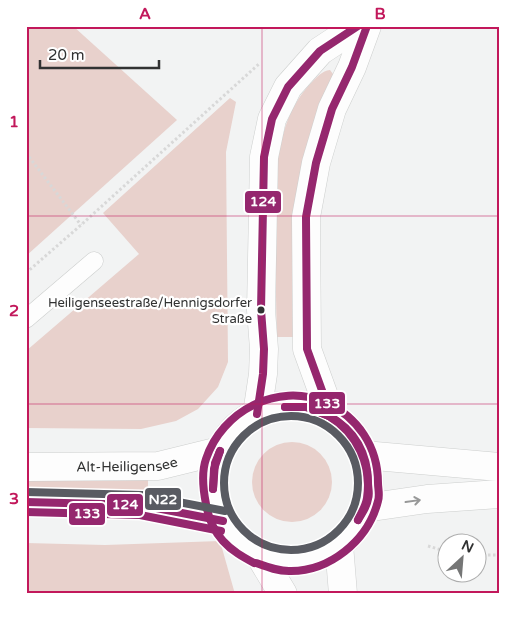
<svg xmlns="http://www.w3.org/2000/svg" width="525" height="620" font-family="'Varela Round',sans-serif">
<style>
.green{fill:#e8d1cc}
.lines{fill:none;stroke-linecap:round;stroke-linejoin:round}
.service-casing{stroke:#cdcfce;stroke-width:19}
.minor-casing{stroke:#cdcfce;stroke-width:29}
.secondary-casing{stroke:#cdcfce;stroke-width:29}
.path{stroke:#d8d8d8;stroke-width:3;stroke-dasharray:2.5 2.5;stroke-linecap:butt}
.service{stroke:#fdfdfd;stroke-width:18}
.minor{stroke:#fdfdfd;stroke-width:28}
.secondary{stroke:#fdfdfd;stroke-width:28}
.bus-1-casing{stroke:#fff;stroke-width:11}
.bus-2-casing{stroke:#fff;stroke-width:11}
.bus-3-casing{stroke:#fff;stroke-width:11}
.bus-1{stroke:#95276e;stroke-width:8}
.bus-2{stroke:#95276e;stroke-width:8}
.bus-3{stroke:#595b62;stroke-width:8}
.oneway{stroke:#979898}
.grid{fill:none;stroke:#c2185b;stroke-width:1;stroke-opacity:0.55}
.bus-dot{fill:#313232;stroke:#fff;stroke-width:2}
.labels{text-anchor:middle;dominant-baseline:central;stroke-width:4.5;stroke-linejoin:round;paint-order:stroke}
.bus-label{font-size:13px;fill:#313232;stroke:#fff;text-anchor:end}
.street-label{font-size:14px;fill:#313232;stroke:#fff}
.line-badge{stroke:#fff;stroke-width:2}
.badge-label{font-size:14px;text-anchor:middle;font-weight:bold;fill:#fff}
.neatline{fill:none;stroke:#c2185b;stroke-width:2}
.grid-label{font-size:16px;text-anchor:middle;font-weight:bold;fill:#c2185b}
</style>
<rect width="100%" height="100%" fill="#f2f3f3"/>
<!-- green -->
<g class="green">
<path d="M26 26H73L177 120 26 256Z"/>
<path d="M330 70 333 74 334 78 296 337H277C276 309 276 281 275 253 274 198 270 124 312 82 317 77 322 71 330 70Z"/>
<path d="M230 98 236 102 226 152 228 362 218 387 198 409 176 421 141 429 26 428V351L139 254 103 213Z"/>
<circle cx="292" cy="482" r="40"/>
<path d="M148 477V492L26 489V478Z"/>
<path d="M220 541 235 594H26V543L105 545Z"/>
</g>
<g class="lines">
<!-- service casing -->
<g class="service-casing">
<path id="service" d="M26 319 94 261"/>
</g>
<!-- minor casing -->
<g class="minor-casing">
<g id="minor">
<path d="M364 455 499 467"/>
<path d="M365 508 427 499 499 494"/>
</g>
</g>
<!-- secondary casing -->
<g class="secondary-casing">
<g id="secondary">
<circle cx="291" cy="483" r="78"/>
<path d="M257 414 263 374 264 349 261 310 264 157 272 119 288 87 320 51 358 26"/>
<path d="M332 418 307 349 306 217 316 163 332 109 352 67 367 26"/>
<path id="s1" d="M26 467 158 466 219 451"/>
<path d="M26 502 141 505 223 521"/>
<path d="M339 545 343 594"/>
<path d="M259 554 283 594"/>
</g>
</g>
<!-- path -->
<g class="path">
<path d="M26 153 81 225"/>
<path d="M26 273 81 225 260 63"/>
<path d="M428 546 448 552"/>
<path d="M478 555H499"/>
</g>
<!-- service -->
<use href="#service" class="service"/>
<!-- minor -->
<use href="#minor" class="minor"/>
<!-- secondary -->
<use href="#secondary" class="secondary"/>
<!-- bus-1 casing -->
<g class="bus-1-casing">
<g id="bus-1">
<path d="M285 407H306L329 416"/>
<path d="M285 407H308L329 416"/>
<path d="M257 414 263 374 264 349 261 310 264 157 272 119 288 87 320 51 358 26"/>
<path d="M329 416C355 430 368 454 368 483 368 488 370 494 368 499 367 507 362 513 358 520"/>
<path d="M329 416C357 433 372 465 367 498 366 506 361 513 358 520"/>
<path d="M332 418 307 349 306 217 316 163 332 109 352 67 367 26"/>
<path d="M213 489 215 463 220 451"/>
<path d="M213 489 214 469 220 451"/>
<path d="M26 502 141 505 223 521"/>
</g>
</g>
<!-- bus-2 casing -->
<g class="bus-2-casing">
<g id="bus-2">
<path d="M26 512 140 515 221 531"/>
<path d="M254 563C243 557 232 551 223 541 214 531 208 517 206 504 203 489 201 473 206 459 222 411 277 382 325 402 358 417 378 447 378 483 378 489 380 495 378 501 368 541 329 572 289 571 277 571 267 567 256 563"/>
</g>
</g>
<!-- bus-3 casing -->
<g class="bus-3-casing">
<g id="bus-3">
<circle cx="291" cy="483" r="67"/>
<path d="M26 492 142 495 225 511"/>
</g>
</g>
<!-- bus-1 -->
<use href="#bus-1" class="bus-1"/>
<!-- bus-2 -->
<use href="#bus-2" class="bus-2"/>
<!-- bus-3 -->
<use href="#bus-3" class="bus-3"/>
</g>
<!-- one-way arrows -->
<defs><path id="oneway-shaft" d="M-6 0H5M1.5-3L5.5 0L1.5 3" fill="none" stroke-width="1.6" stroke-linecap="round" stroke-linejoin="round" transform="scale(1.25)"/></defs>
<use class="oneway" href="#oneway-shaft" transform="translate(413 501) rotate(-8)"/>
<!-- grid -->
<path class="grid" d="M262 26V594M26 216H499M26 404H499"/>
<!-- markers -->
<circle class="bus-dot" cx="261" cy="310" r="4.5"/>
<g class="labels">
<!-- bus labels -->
<g class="bus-label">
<text x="252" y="303">Heiligenseestraße/Hennigsdorfer<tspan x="252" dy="16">Straße</tspan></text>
</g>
<!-- street labels -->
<g class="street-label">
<text stroke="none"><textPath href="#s1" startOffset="101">Alt-Heiligensee</textPath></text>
</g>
</g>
<g class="line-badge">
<rect x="244" y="190" width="38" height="24" rx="5" fill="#95276e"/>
<rect x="308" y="391" width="38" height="24" rx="5" fill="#95276e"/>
<rect x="144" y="487" width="38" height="24" rx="5" fill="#595b62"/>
<rect x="106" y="493" width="38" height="24" rx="5" fill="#95276e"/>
<rect x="68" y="502" width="38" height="24" rx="5" fill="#95276e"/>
</g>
<g class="badge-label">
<text x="263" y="206">124</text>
<text x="327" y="408">133</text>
<text x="163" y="504">N22</text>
<text x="125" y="509">124</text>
<text x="87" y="518">133</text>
</g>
<!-- border -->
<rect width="525" height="620" fill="none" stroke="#ffffff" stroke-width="55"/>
<!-- north arrow -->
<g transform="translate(462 558) rotate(26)"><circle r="24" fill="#ffffff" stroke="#adadad"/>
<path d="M0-4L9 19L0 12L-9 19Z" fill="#757676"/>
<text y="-8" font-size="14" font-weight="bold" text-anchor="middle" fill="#313232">N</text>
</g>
<!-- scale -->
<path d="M40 60v8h119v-8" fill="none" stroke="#313232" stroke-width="2.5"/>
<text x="48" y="60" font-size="15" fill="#313232" stroke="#ffffff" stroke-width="4" paint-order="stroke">20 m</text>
<rect x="28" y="28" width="470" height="564" class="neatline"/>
<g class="grid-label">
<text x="145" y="19">A</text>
<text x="380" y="19">B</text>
<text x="14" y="127">1</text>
<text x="14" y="316">2</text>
<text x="14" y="504">3</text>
</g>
</svg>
